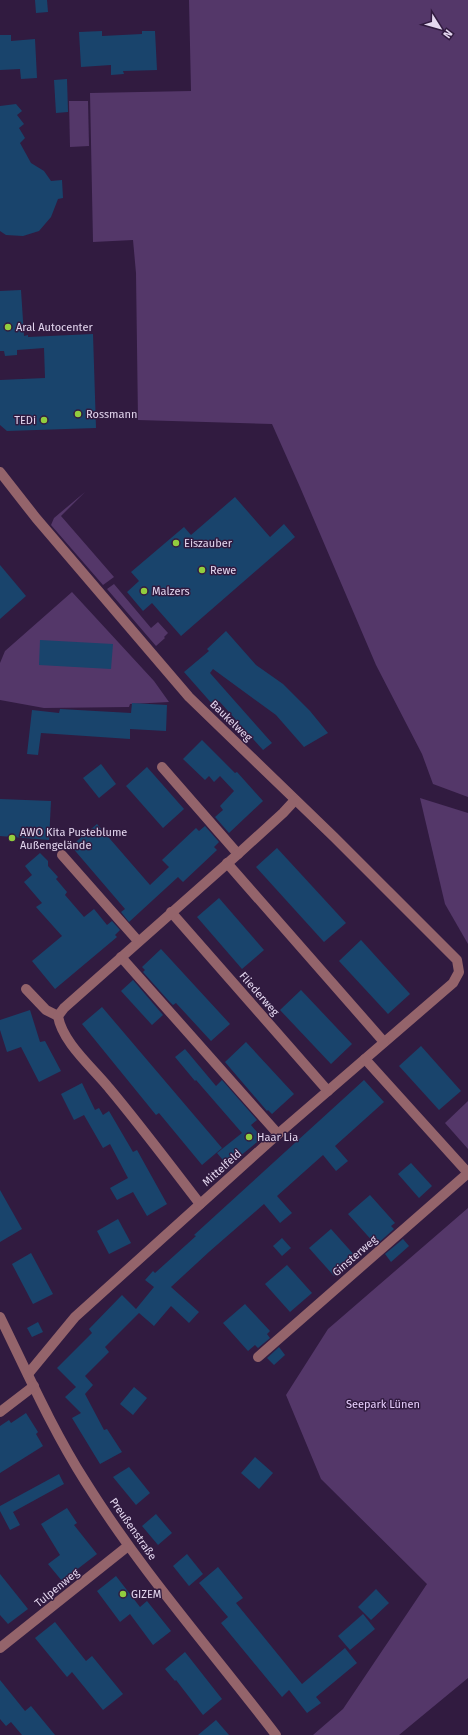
<svg xmlns="http://www.w3.org/2000/svg" width="468" height="1735" font-family="'Fira Sans',sans-serif">
<style>
.green{fill:#543769}
.building{fill:#19446c}
.lines{fill:none;stroke-linecap:round;stroke-linejoin:round}
.minor{stroke:#94646b;stroke-width:10}
.poi-dot{fill:#92cd3e;stroke:#311b40;stroke-width:1.5}
.labels{text-anchor:middle;dominant-baseline:central;stroke-width:3;stroke-linejoin:round;paint-order:stroke}
.poi-label{font-size:11px;fill:#e4d7ef;stroke:#311b40;text-anchor:start}
.street-label{font-size:11px;fill:#e4d7ef;stroke:#311b40}
.park-label{font-size:11px;fill:#e8cffd;stroke:#311b40}
</style>
<rect width="100%" height="100%" fill="#311b40"/>
<!-- green -->
<g class="green">
<path d="M189 0H468V797L433 784 422 754 376 665 300 487 272 424 138 420 136 273 133 240 93 242 90 93 191 91Z"/>
<path d="M69 101H88L89 146 70 147Z"/>
<path d="M85 492 61 516 114 577 103 585 51 525 54 518Z"/>
<path d="M114 584 151 628 158 622 168 633 164 637 165 638 156 646 107 589Z"/>
<path d="M72 592 154 681 169 702 130 704 129 707 44 708 0 700V663L5 651Z"/>
<path d="M420 798 468 813V944L445 904Z"/>
<path d="M468 1101V1149L445 1123Z"/>
<path d="M468 1208V1678L399 1735H313L343 1709 427 1584 321 1479 286 1395 328 1329Z"/>
</g>
<!-- building -->
<g class="building">
<path d="M35 0H47L48 12 36 13Z"/>
<path d="M102 31V36L142 34V31H155L157 70 123 71 124 74 111 75V65L81 67 79 32Z"/>
<path d="M0 35H11V41L35 39 37 78 21 79 20 69 0 70Z"/>
<path d="M67 79 68 112 56 113 54 80Z"/>
<path d="M16 104 22 111 17 115 24 124 19 128 25 138 20 143 31 163 44 171 51 181 62 180 63 198 58 199 51 217 39 231 23 236 6 235 0 231V106Z"/>
<path d="M21 290 24 336 28 335V337L93 334 96 428 7 431 0 425V380L45 378 44 348 17 350V355L5 356 4 351H0V291Z"/>
<path d="M235 497 270 537 284 524 295 537 181 636 152 603 143 611 127 592 139 581 131 572 184 527 191 535Z"/>
<path d="M0 565 26 596 0 619Z"/>
<path d="M226 631 256 665 283 684 310 711 328 733 304 747 276 715 213 669 210 673 272 743 263 750 219 701 214 706 184 672 209 651 207 649Z"/>
<path d="M40 640 113 644 111 669 39 665Z"/>
<path d="M132 703 167 705 166 731 130 729V739L41 733 38 755 27 754 32 710 59 713 60 709 131 713Z"/>
<path d="M202 740 235 773 237 772 263 801 229 833 215 817 223 810 220 806 234 791 220 776 214 782 209 776 205 780 183 759Z"/>
<path d="M101 764 116 784 99 798 83 778Z"/>
<path d="M147 767 184 809 163 828 126 786Z"/>
<path d="M0 799 51 801 49 840 0 836Z"/>
<path d="M97 824 150 885 169 867 162 860 196 828 199 831 205 826 219 842 214 847 217 850 183 882 178 877 129 922 121 912 125 909 71 846Z"/>
<path d="M277 848 346 923 324 942 256 867Z"/>
<path d="M40 853 48 861V866L58 877 56 879 67 892 65 895 84 917 94 909 107 925 112 921 120 930 115 935 117 937 55 989 32 961 62 936 36 907 42 903 24 882 32 875 25 866Z"/>
<path d="M219 898 264 950 242 969 197 917Z"/>
<path d="M361 940 410 994 388 1014 339 961Z"/>
<path d="M161 949 230 1024 211 1041 176 1003 173 1005 168 1000 143 972 145 970 142 967Z"/>
<path d="M133 980 163 1015 152 1025 121 991Z"/>
<path d="M301 990 352 1044 331 1064 280 1010Z"/>
<path d="M102 1007 222 1148 202 1165 159 1113 156 1115 82 1024Z"/>
<path d="M30 1010 40 1042 45 1041 61 1071 39 1082 21 1047 7 1052 0 1030V1020Z"/>
<path d="M246 1042 294 1094 272 1114 268 1110 267 1111 225 1062Z"/>
<path d="M421 1046 461 1091 439 1110 399 1066Z"/>
<path d="M185 1049 216 1086 222 1080 257 1120 251 1125 262 1138 228 1166 217 1153 242 1133 196 1080 195 1081 175 1057Z"/>
<path d="M364 1080 384 1102 335 1146 348 1161 336 1171 323 1155 277 1196 292 1213 280 1223 264 1204 210 1251 171 1287 199 1312 189 1323 171 1306 154 1326 139 1313 105 1347 109 1352 85 1376 93 1385 85 1394 104 1430 107 1429 122 1452 100 1464 72 1418 81 1413 65 1397 76 1387 57 1368 92 1333 89 1329 122 1295 136 1309 154 1287 145 1280 153 1271 155 1273 196 1236 194 1235Z"/>
<path d="M82 1083 95 1110 99 1108 103 1115 109 1111 133 1152 137 1150 167 1204 147 1216 133 1192 117 1200 110 1188 128 1178 110 1144 103 1148 84 1115 74 1120 61 1094Z"/>
<path d="M411 1163 432 1186 419 1198 398 1174Z"/>
<path d="M0 1190 22 1229 0 1242Z"/>
<path d="M370 1195 395 1223 391 1226 394 1229 376 1245 348 1214Z"/>
<path d="M118 1219 131 1243 109 1254 97 1231Z"/>
<path d="M331 1229 356 1257 334 1276 309 1248Z"/>
<path d="M282 1238 291 1248 282 1256 273 1246Z"/>
<path d="M403 1239 409 1246 391 1262 385 1254Z"/>
<path d="M31 1253 53 1294 33 1304 12 1264Z"/>
<path d="M287 1265 312 1293 290 1312 265 1284Z"/>
<path d="M245 1304 270 1331 267 1334 270 1338 258 1348 255 1345 248 1351 223 1323Z"/>
<path d="M38 1322 43 1332 32 1337 27 1328Z"/>
<path d="M279 1347 285 1355 274 1365 267 1358Z"/>
<path d="M134 1387 147 1398 133 1415 120 1404Z"/>
<path d="M26 1413 38 1432 36 1434 43 1446 0 1473V1426L9 1420 11 1423Z"/>
<path d="M255 1457 273 1473 259 1489 241 1473Z"/>
<path d="M129 1467 150 1493 136 1505 113 1477Z"/>
<path d="M59 1474 64 1484 13 1512 20 1525 10 1530 0 1511V1506Z"/>
<path d="M67 1508 77 1523 74 1525 97 1554 62 1581 48 1564 60 1555 41 1524Z"/>
<path d="M156 1514 172 1533 158 1545 142 1526Z"/>
<path d="M187 1554 203 1574 189 1586 173 1566Z"/>
<path d="M218 1567 243 1598 236 1603 302 1684 345 1648 357 1663 316 1697 321 1703 307 1713 289 1690 282 1697 221 1623 228 1617 199 1583Z"/>
<path d="M0 1574 28 1609 8 1624 0 1615Z"/>
<path d="M116 1576 140 1607 147 1601 171 1631 153 1645 130 1614 120 1622 97 1591Z"/>
<path d="M376 1589 389 1603 371 1620 358 1607Z"/>
<path d="M363 1614 375 1629 350 1650 338 1636Z"/>
<path d="M55 1622 86 1661 92 1656 123 1694 103 1710 72 1672 67 1677 35 1638Z"/>
<path d="M185 1652 222 1699 203 1715 176 1680 175 1681 165 1669Z"/>
<path d="M0 1680 25 1711 31 1706 55 1735H22L11 1722 6 1726 0 1719Z"/>
<path d="M216 1720 229 1735H198Z"/>
</g>
<g class="lines">
<!-- minor -->
<g class="minor">
<path d="M0 472 36 518 189 697 334 837 457 960 459 972 453 983 278 1134 75 1317 28 1374"/>
<path d="M162 767 238 854"/>
<path d="M62 855 138 941"/>
<path d="M227 863 384 1042"/>
<path d="M171 912 328 1091"/>
<path d="M121 957 278 1134"/>
<path d="M26 989 46 1010 58 1016"/>
<path d="M365 1059 468 1173"/>
<path d="M200 1204C170 1165 140 1125 109 1088 93 1068 62 1042 58 1016L64 1008 238 854 283 813 295 800"/>
<path d="M0 1317C27 1372 52 1429 85 1481 141 1571 212 1651 276 1735"/>
<path d="M258 1357 468 1173"/>
<path d="M0 1412 34 1386"/>
<path d="M0 1648 128 1546"/>
</g>
</g>
<!-- markers -->
<g class="poi-dot">
<circle cx="8" cy="327" r="4"/>
<circle cx="78" cy="414" r="4"/>
<circle cx="44" cy="420" r="4"/>
<circle cx="176" cy="543" r="4"/>
<circle cx="202" cy="570" r="4"/>
<circle cx="144" cy="591" r="4"/>
<circle cx="12" cy="838" r="4"/>
<circle cx="249" cy="1137" r="4"/>
<circle cx="123" cy="1594" r="4"/>
</g>
<g class="labels">
<!-- poi labels -->
<g class="poi-label">
<text x="16" y="327">Aral Autocenter</text>
<text x="86" y="414">Rossmann</text>
<text x="36" y="420" text-anchor="end">TEDi</text>
<text x="184" y="543">Eiszauber</text>
<text x="210" y="570">Rewe</text>
<text x="152" y="591">Malzers</text>
<text x="20" y="832">AWO Kita Pusteblume<tspan x="20" dy="13">Außengelände</tspan></text>
<text x="257" y="1137">Haar Lia</text>
<text x="131" y="1594">GIZEM</text>
</g>
<!-- street labels -->
<g class="street-label">
<text transform="translate(231 721) rotate(44)">Baukelweg</text>
<text transform="translate(259 994) rotate(49)">Fliederweg</text>
<text transform="translate(222 1168) rotate(-42)">Mittelfeld</text>
<text transform="translate(355 1256) rotate(-41)">Ginsterweg</text>
<text transform="translate(133 1529) rotate(55)">Preußenstraße</text>
<text transform="translate(57 1588) rotate(-39)">Tulpenweg</text>
</g>
<!-- park labels -->
<g class="park-label">
<text x="383" y="1404">Seepark Lünen</text>
</g>
</g>
<!-- north arrow -->
<g transform="translate(440 28) rotate(127)" stroke="#311b40" stroke-width="3" paint-order="stroke">
<path d="M0-3L7 15L0 10L-7 15Z" fill="#e4d7ef"/>
<text y="-6" font-size="11" font-weight="bold" text-anchor="middle" fill="#e4d7ef">N</text>
</g>
</svg>
